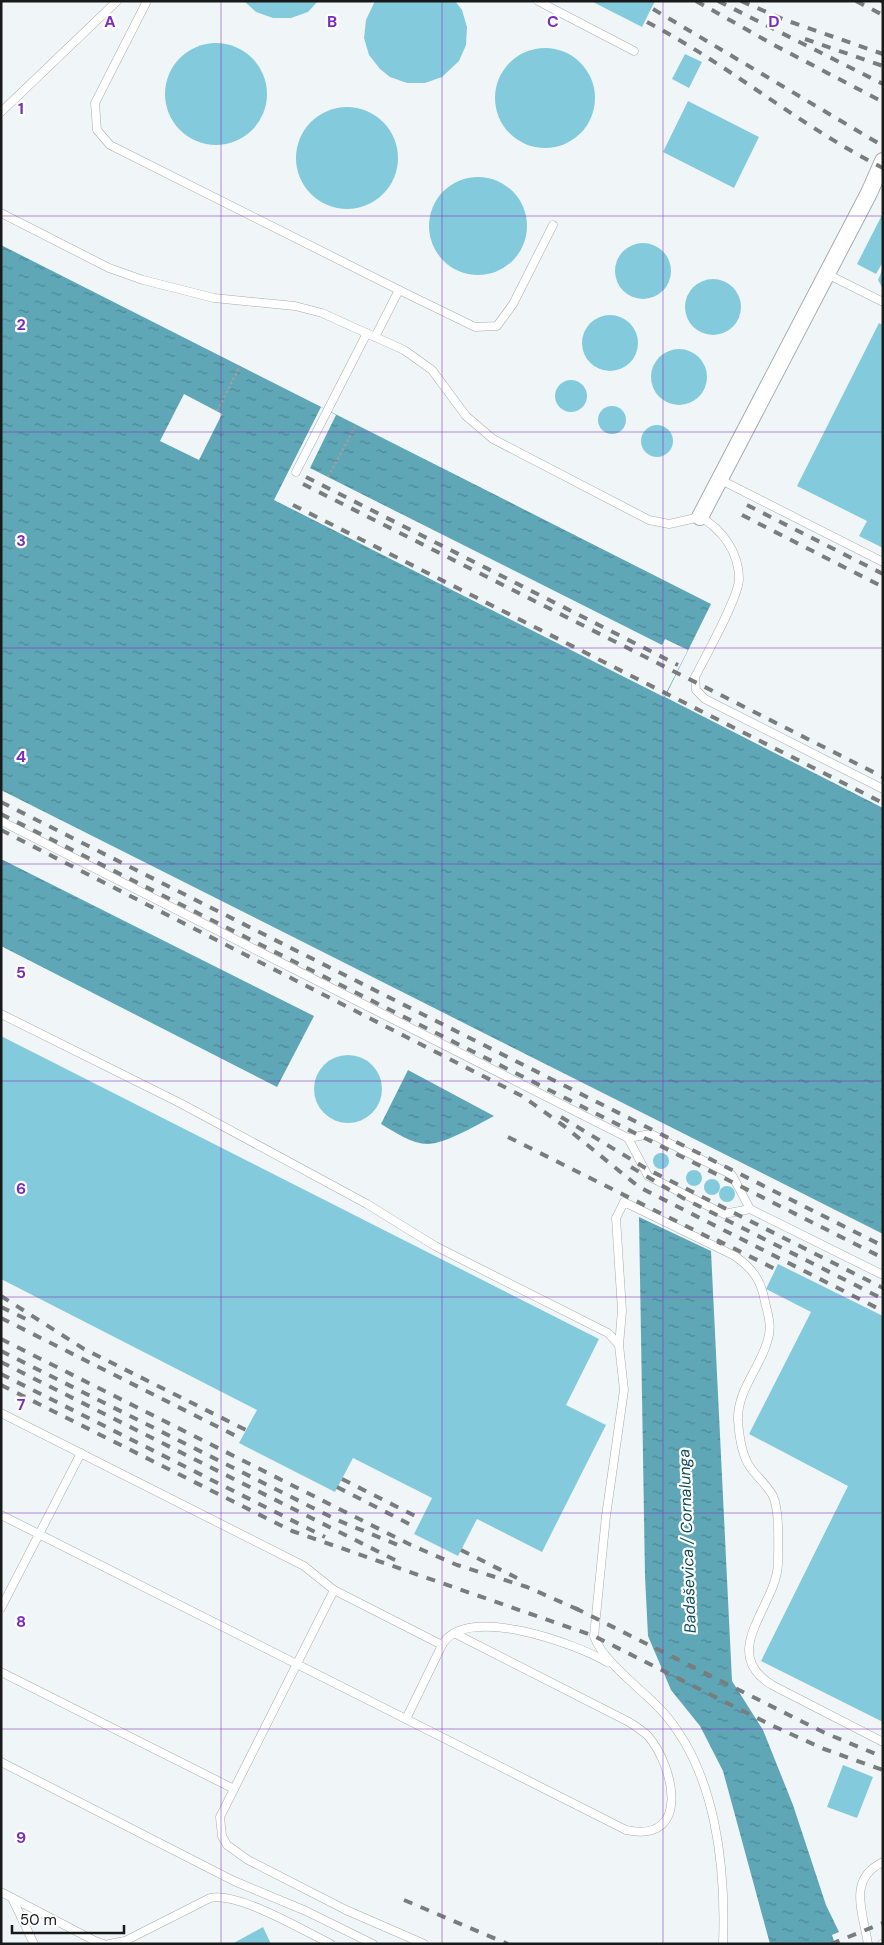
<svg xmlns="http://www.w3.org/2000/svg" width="884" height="1945" font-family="'DM Sans',sans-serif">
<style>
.water{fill:url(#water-ripples)}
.pier{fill:#f0f6f7}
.building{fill:#83cbdc}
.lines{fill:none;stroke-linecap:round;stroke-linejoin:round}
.lane-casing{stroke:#a7acae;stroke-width:9}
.street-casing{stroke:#a7acae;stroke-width:18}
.path{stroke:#9ba0a0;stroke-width:2.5;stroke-dasharray:2.5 2.5;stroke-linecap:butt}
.lane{stroke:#fff;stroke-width:8}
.street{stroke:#fff;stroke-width:16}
.rail{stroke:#7a7d7e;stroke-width:4;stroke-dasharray:9 9;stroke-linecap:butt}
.grid{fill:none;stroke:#7b2cbf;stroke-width:1;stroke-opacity:0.55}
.labels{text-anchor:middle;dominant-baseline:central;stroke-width:4.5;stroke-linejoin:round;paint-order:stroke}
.water-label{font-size:16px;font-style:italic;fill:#0b4d59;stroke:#fff}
.grid-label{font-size:16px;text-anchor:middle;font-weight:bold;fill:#7b2cbf;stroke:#fff;stroke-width:4.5;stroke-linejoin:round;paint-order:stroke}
</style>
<defs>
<pattern id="water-ripples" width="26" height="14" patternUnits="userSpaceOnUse" patternTransform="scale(1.25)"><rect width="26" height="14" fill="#5fa7b7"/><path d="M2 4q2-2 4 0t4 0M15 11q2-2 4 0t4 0" fill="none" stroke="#4d8794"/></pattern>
</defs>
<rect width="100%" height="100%" fill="#f0f6f7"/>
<!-- water -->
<g class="water">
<path d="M1 245 711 604 665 697 883 808V1234L1 790Z"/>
<path d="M1 859 314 1016 277 1087 1 946Z"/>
<path d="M408 1070 494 1116C477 1125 447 1143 428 1144 411 1144 395 1132 381 1124Z"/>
<path d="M639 1217 711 1251 732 1681 763 1730 793 1805 826 1905 839 1932 832 1935 835 1944H770L723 1771 700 1726 671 1690 648 1636 645 1576Z"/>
</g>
<!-- pier -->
<g class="pier">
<path d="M184 394 222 414 199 460 160 441Z"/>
<path d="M321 407 336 415 310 468 662 645 665 639 688 650 664 697 274 500Z"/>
</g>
<!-- building -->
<g class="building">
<path d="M244 1H318L308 12 291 18H273L256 12Z"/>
<path d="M375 1H455L462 10 467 27 466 45 459 61 442 77 425 83H407L390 77 380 69 369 55 364 38 366 20Z"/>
<path d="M591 1H655L642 27Z"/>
<circle cx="216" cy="94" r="51"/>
<circle cx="545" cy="98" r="50"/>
<path d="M685 54 702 62 689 88 672 79Z"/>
<path d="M688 101 759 137 734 188 663 152Z"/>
<circle cx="347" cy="158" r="51"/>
<circle cx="478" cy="226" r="49"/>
<path d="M883 213V262L876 274 857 264Z"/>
<circle cx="643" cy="271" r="28"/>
<path d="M883 268V289L878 280Z"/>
<circle cx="713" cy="307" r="28"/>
<circle cx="610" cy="343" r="28"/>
<path d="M879 323 883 325V548L859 536 867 521 797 486Z"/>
<circle cx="679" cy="377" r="28"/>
<circle cx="571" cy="396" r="16"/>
<circle cx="612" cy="420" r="14"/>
<circle cx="657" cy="441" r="16"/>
<path d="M1 1036 599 1339 566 1405 606 1425 542 1552 477 1519 458 1556 414 1534 432 1498 353 1458 335 1492 239 1443 257 1410 1 1279Z"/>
<circle cx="348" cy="1089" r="34"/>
<circle cx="661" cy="1161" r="8"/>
<circle cx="694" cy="1178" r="8"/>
<circle cx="712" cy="1187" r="8"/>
<circle cx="727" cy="1194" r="8"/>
<path d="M778 1264 883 1316V1722L761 1661 848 1486 749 1434 811 1312 766 1289Z"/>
<path d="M843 1765 873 1777 857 1818 827 1807Z"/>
<path d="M263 1927 271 1944H232Z"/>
</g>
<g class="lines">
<!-- lane casing -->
<g class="lane-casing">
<g id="lane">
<path d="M147 1 95 103 97 130 110 145 399 290 375 337"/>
<path d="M538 1 634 51"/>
<path d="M1 112 117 1"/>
<path d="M1 213 109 268 143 280 214 298 295 306 322 313 404 350 432 370 466 416 493 439 649 520 669 524 700 517C722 529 739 552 739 579 739 597 705 657 695 677L696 690 705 699 883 789"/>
<path d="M827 274 883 302"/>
<path d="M399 290 475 327 497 326 513 304 553 225"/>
<path d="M296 472 367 333"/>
<path d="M719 479 883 562"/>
<path d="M1 821 628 1138 651 1134 732 1175 750 1209 883 1275"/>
<path d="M1 1014 180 1103 367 1204 435 1246 608 1333 619 1345"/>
<path d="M628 1138 648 1176 724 1214 750 1209"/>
<path d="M1 1413 304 1566 334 1590 442 1645C466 1603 576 1644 607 1662"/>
<path d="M1 1515 626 1830C692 1844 674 1766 648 1736 642 1730 635 1726 629 1722L454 1633"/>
<path d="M334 1590 220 1817 222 1836 227 1845 248 1860 346 1910 424 1944"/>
<path d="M1 1608 81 1453"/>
<path d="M1 1672 234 1789"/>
<path d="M406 1719 442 1645"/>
<path d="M1 1762 234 1881 306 1911 373 1944"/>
<path d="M1 1892 95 1941 104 1944"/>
<path d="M12 1898 34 1944"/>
<path d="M109 1944 125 1941 210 1898C237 1891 304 1931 331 1944"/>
<path d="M723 1944C726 1866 716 1771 662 1711 642 1689 602 1661 594 1636L606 1516 624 1390 619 1345 622 1311 616 1218 624 1202 735 1256C753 1269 761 1280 765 1302 768 1314 772 1326 768 1339 761 1367 737 1390 738 1420 739 1435 741 1454 750 1467 757 1477 767 1485 773 1496 780 1512 778 1546 778 1564 776 1607 718 1652 772 1685L883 1742"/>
<path d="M868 1944C863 1912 847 1879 883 1862"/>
<path d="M882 1944H883"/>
</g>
</g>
<!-- street casing -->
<g class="street-casing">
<path id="street" d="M700 517 869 193 883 161"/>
</g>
<!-- path -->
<g class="path">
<path d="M217 411 240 366"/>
<path d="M328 477 356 425"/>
</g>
<!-- lane -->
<use href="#lane" class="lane"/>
<!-- street -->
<use href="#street" class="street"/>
<!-- rail -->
<g class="rail">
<path d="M696 1 774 45 883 102"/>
<path d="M718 1 883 84"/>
<path d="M741 1 785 20 883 54"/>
<path d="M856 1 883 15"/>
<path d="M881 1 883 2"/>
<path d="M653 9 883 146"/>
<path d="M647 22C729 65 800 126 883 168"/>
<path d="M805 39 883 66"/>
<path d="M306 477 678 665"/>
<path d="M303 484 883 777"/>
<path d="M293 505 883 803"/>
<path d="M747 505 883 574"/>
<path d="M742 515 883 587"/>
<path d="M1 802 883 1246"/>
<path d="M1 814 883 1258"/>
<path d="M1 830 522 1096 564 1126 639 1187 883 1311"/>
<path d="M561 1117 647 1169 883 1288"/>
<path d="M508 1137 722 1244"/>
<path d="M631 1167 683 1198 883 1299"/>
<path d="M717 1240 775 1269"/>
<path d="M1 1296 84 1349 246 1430"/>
<path d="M1 1307 28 1320"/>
<path d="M1 1318 242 1439"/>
<path d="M1 1339 411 1545 457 1565 527 1587 579 1610"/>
<path d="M1 1351 337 1520 398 1545"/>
<path d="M1 1362 401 1563"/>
<path d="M1 1374 325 1537"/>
<path d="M1 1385 292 1531 594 1636 771 1725 824 1749 883 1770"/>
<path d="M342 1479 421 1519"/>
<path d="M337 1487 417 1528"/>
<path d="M461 1550 517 1578"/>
<path d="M575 1608 825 1733 883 1757"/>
<path d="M404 1900 508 1944"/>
<path d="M831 1944 883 1923"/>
</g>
</g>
<!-- grid -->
<path class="grid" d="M221 1V1944M442 1V1944M663 1V1944M1 216H883M1 432H883M1 648H883M1 864H883M1 1081H883M1 1297H883M1 1513H883M1 1729H883"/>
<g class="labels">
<!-- water labels -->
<g class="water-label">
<text transform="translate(687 1541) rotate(-92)">Badaševica / Cornalunga</text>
</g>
</g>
<g class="grid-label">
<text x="110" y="27">A</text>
<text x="332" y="27">B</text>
<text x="553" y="27">C</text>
<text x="774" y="27">D</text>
<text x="21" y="114">1</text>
<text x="21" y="330">2</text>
<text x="21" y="546">3</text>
<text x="21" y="762">4</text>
<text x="21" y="978">5</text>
<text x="21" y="1194">6</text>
<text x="21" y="1410">7</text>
<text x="21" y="1627">8</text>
<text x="21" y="1843">9</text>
</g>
<!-- border -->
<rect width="884" height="1945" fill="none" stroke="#181a1a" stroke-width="5"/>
<!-- scale -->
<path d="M12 1925v8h112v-8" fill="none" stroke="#181a1a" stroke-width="2.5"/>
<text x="20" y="1925" font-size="15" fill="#181a1a" stroke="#ffffff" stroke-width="4" paint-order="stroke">50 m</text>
</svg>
